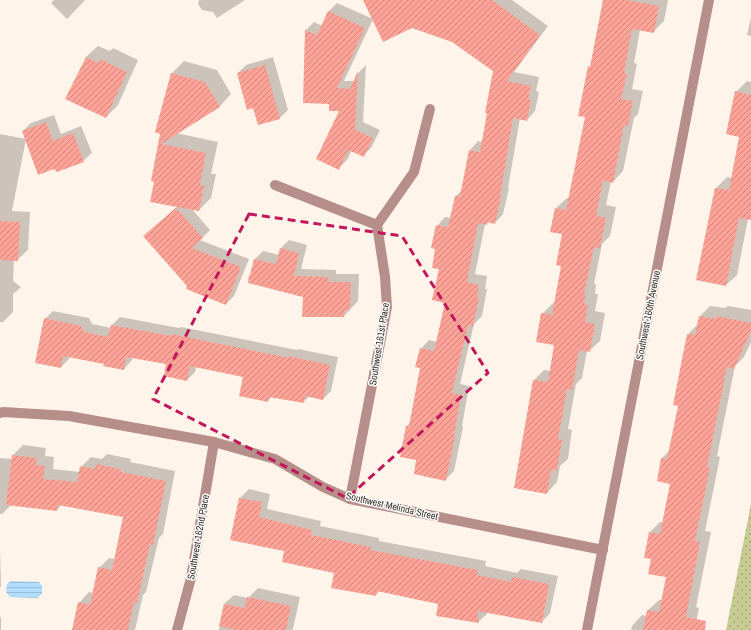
<svg xmlns="http://www.w3.org/2000/svg" width="751" height="630" font-family="'Archivo Narrow',sans-serif">
<style>
.park{fill:url(#park-dots)}
.water{fill:url(#water-rules)}
.shadow{fill:#0003}
.building{fill:url(#building-hatch)}
.lines{fill:none;stroke-linecap:round;stroke-linejoin:round}
.minor{stroke:#b68e8a;stroke-width:10}
.marked{fill:none;stroke:#c2185b;stroke-width:3;stroke-dasharray:8 5;stroke-linejoin:round}
.labels{text-anchor:middle;dominant-baseline:central;stroke-width:3;stroke-linejoin:round;paint-order:stroke}
.street-label{font-size:10px;fill:#39322c;stroke:#fff}
</style>
<defs>
<pattern id="park-dots" width="8" height="8" patternUnits="userSpaceOnUse"><rect width="8" height="8" fill="#c7cc93"/><path d="M2 2h.1M6 6h.1" fill="none" stroke="#a3a678" stroke-width="1.8" stroke-linecap="round"/></pattern>
<pattern id="water-rules" width="6" height="5" patternUnits="userSpaceOnUse"><rect width="6" height="5" fill="#b1ddfe"/><path d="M0 2.5h6" fill="none" stroke="#99beda"/></pattern>
<pattern id="building-hatch" width="6" height="6" patternUnits="userSpaceOnUse"><rect width="6" height="6" fill="#fda397"/><path d="M-1 1l2-2M0 6l6-6M5 7l2-2" fill="none" stroke="#ce857b"/></pattern>
</defs>
<rect width="100%" height="100%" fill="#fff4ea"/>
<!-- park -->
<path class="park" d="M751 504V630H726Z"/>
<!-- water -->
<path class="water" d="M11 581 39 582 42 586V594L37 598 10 597 6 592 7 584Z"/>
<!-- shadow -->
<g class="shadow">
<path d="M54 0H85L67 19 51 3Z"/>
<path d="M199 0H245L217 18 213 12 202 10 198 4Z"/>
<path d="M368 0H512L548 26 514 72 539 77 536 91 539 92 535 111 527 120 520 118 508 188H509L503 214 495 223 489 222 486 224H485L475 274 487 276 485 289H487L482 316 474 324 460 384 469 386 462 426 463 427 454 471 445 480 417 460 407 426 410 423 421 368V349L429 340 437 342 446 302 437 248V226L445 217 451 218 456 196 462 190 470 150 478 141 483 142 494 71 452 41Z"/>
<path d="M604 0H668L664 21 653 32 640 30 634 63 637 64 632 89 643 91 638 114 634 118 623 171 613 182 611 181 606 205 616 207 610 236 602 244 594 284H596L595 294H598L595 311 605 313 600 341 589 351H587L582 378 576 384 568 429 572 430 568 459 560 466 557 482 547 493 534 380 544 370 551 371 555 344 542 314 553 303H555L562 265 563 233 556 208 567 198H570L586 117 589 67 592 64Z"/>
<path d="M337 3 373 19 344 81H355L359 72 366 65 363 122 380 130 371 148 363 156 352 150 347 160 339 168 340 110 330 103 304 102 306 30 314 22 322 26 329 11Z"/>
<path d="M751 18V36L747 35Z"/>
<path d="M98 46 110 51 113 48 138 60 118 105 106 117 86 57Z"/>
<path d="M273 57 288 110 280 118 259 124 254 107 238 73 246 65Z"/>
<path d="M184 61 217 70 231 94 220 106 176 133 218 142 211 174H216L211 198 199 210 192 209 210 230 200 240 249 259 234 296 226 304 153 228 178 206 155 181 152 180 172 73Z"/>
<path d="M747 81 751 82V219H748L737 275 726 285 697 279 716 188 727 177 732 178 740 136 736 92Z"/>
<path d="M54 115 61 134 81 126 92 153 83 161 23 131 31 123Z"/>
<path d="M0 134 26 139 12 211 30 212 28 250 17 260H14L13 281 21 287 13 294V312L3 322H0Z"/>
<path d="M289 240 307 245 301 269 336 270V274H359L358 301 344 316 304 296 252 273 255 259 263 251 279 255 281 248Z"/>
<path d="M710 306 725 308 728 306 751 310V342L744 357 735 366 717 456 720 457 705 531 711 532 696 607 699 608 695 628 693 630H631L632 626 642 615 647 616 648 610 659 600H663L667 577 652 558 650 532 660 522H664L672 484 662 458 670 450 679 405 674 404 688 334 698 324 700 316Z"/>
<path d="M53 311 89 318 92 324 111 328V326L120 317 179 328 181 327 297 350 298 349 338 357 331 391 323 399 310 396 303 402 272 396 268 401 244 376 196 367 195 372 187 380 167 363 133 357 132 360 124 369 105 363 69 356V359L61 367 45 319Z"/>
<path d="M23 445 46 448 45 456 54 457 53 469 80 472 81 467 91 457 102 459 107 454 131 459 130 462 175 471 163 534 159 538 146 592 143 595 135 630H73L79 603 89 592 93 593 99 568 109 558 115 559 124 517 62 504 57 510 12 504 2 514H0V458L13 459V455Z"/>
<path d="M249 489 270 494 267 509 321 521 320 526 379 538V541L486 561 485 566 517 573 521 569 558 576 550 613 542 622 487 612V614L478 622 439 603 380 591 375 595 335 572 285 550 240 498Z"/>
<path d="M0 549 1 586 0 588Z"/>
<path d="M258 588 300 597 293 629 292 630H219L224 604 234 595 248 598Z"/>
<path d="M0 617 1 618V630H0Z"/>
</g>
<!-- building -->
<g class="building">
<path d="M363 0H492L540 35 507 81 531 86 528 99 531 100 527 121 513 118 500 197H501L495 224 487 222V225L478 223 467 282 479 285 477 297 479 298 473 326 468 325 452 393 461 395 454 435H455L446 481 414 474 416 460 400 457 406 426H409L420 368 415 367 420 348 434 351 445 303 432 300 439 269 432 268 435 249 431 248 436 225 448 227 455 196H460L469 150 480 152 487 113H485L493 71 452 42 412 28 383 42Z"/>
<path d="M603 0H626L659 6 654 33 632 29 624 73 627 74 621 99 633 101 628 126 624 125 613 183 603 180 596 216 606 218 600 248 594 247 584 294H586L584 304 588 305 585 322 595 324 590 352 579 350 572 390 567 389 558 440H562L557 470H551L547 494 514 488 533 380 548 382 554 345 536 342 541 313 552 315 561 266 556 265 562 234 550 232 555 208 566 210 585 117 578 116 588 66 590 67Z"/>
<path d="M328 11 365 28 337 88 350 89 358 71 355 130 373 138 364 157 348 150 339 170 316 159 339 111H329V104L303 103 305 30 317 35Z"/>
<path d="M86 57 98 63 100 59 127 72 106 118 65 99Z"/>
<path d="M265 65 280 119 258 125 253 108 247 110 237 73Z"/>
<path d="M171 73 205 82 220 107 161 144 206 153 200 185 204 186 199 211 150 202 154 182 151 181 160 134 155 132Z"/>
<path d="M735 91 751 95V220L739 218 726 286 696 280 715 188 729 190 739 137 726 134Z"/>
<path d="M46 122 53 141 73 133 84 162 57 172 54 169 38 175 22 131Z"/>
<path d="M176 208 203 238 192 248 241 267 226 305 186 289 187 286 143 236Z"/>
<path d="M0 221 20 222 18 261 0 260Z"/>
<path d="M280 248 299 253 294 276 328 277V282H351L350 310H345L344 317H302L303 297 248 283 249 275H250L254 259 276 264Z"/>
<path d="M699 316 716 319V316L751 323V330L734 369 727 367 707 467 710 468 695 541 700 542 686 617 706 621 705 630H643L647 610 659 612 666 577 648 574 651 559 644 558 649 532 660 534 670 484 657 481 661 458 667 459 678 406 673 405 687 334 695 335Z"/>
<path d="M44 318 81 326 84 332 108 337 111 325 172 336V334L289 358V356L330 365 323 400 305 396 304 403 269 397 268 402 239 396 243 377 190 366 187 381 164 376 166 364 126 357 124 370 103 366 104 364 63 356 61 368 35 363Z"/>
<path d="M12 455 37 458 36 465 45 466 43 479 77 482 80 466 95 469 96 464 121 469V472L166 481 153 545 150 544 137 603 134 602 128 630H72L78 602 90 605 98 567 112 570 123 517 58 505 57 511 6 505Z"/>
<path d="M239 498 262 502 259 517 312 530 311 535 371 547 370 550 478 570 477 575 511 582 512 577 549 584 542 623 477 611 479 623 436 616 438 604 377 591 376 596 331 588 334 573 282 562 284 551 230 540Z"/>
<path d="M247 597 291 606 286 630H237L219 626 224 604 245 608Z"/>
</g>
<g class="lines">
<!-- minor -->
<g class="minor">
<path d="M275 185 377 225"/>
<path d="M377 225 414 172 430 109"/>
<path d="M0 413 3 412 69 416 214 442 275 459 323 487 350 499 603 550"/>
<path d="M350 499 387 307 385 277 377 225"/>
<path d="M177 630 191 578 214 442"/>
<path d="M587 630 709 0"/>
</g>
</g>
<!-- marked area -->
<path class="marked" d="M249 214 402 236 488 373 347 498 153 399Z"/>
<g class="labels">
<!-- street labels -->
<g class="street-label">
<text transform="translate(648 315) rotate(-79)">Southwest 160th Avenue</text>
<text transform="translate(379 344) rotate(-81)">Southwest 161st Place</text>
<text transform="translate(392 506) rotate(13)">Southwest Melinda Street</text>
<text transform="translate(198 537) rotate(-80)">Southwest 162nd Place</text>
</g>
</g>
</svg>
